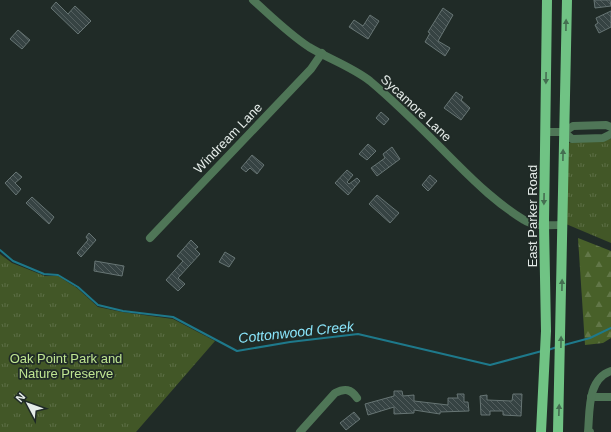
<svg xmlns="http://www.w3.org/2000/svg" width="611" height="432" font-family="Helvetica,sans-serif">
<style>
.forest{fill:url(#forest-firs)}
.park{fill:url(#park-tufts)}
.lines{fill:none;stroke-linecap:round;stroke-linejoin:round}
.stream{stroke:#1e798b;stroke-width:2}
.building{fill:url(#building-back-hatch);stroke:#677574}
.minor{stroke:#4f7657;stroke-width:8}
.major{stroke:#70c384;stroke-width:10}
.oneway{fill:#446f51}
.labels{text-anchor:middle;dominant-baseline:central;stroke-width:3.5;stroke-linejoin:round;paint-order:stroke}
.street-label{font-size:13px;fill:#e5ece9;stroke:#202b27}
.park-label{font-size:13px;fill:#bee491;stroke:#202b27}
.water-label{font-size:14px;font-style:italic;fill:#8ae5fb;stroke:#202b27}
</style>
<defs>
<pattern id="forest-firs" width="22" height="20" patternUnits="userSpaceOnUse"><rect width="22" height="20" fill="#486029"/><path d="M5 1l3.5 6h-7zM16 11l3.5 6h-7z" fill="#627748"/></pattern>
<pattern id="park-tufts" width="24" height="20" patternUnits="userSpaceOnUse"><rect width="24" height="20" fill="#425727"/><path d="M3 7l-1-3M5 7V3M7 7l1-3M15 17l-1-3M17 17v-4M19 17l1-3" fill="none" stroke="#5d6f46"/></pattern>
<pattern id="building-back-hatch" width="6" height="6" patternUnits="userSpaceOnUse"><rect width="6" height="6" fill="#364343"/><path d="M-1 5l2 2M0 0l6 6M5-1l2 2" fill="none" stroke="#535e5e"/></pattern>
</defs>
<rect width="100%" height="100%" fill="#202b27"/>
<!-- forest -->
<path class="forest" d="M578 238 611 251V338L603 343 585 345Z"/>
<!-- park -->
<g class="park">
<path d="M611 139V243L566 224 568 143Z"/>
<path d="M0 254 12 263 45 276H58L77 288 98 307 122 312 173 319 215 341 136 432H0Z"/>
</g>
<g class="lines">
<!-- stream -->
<g class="stream">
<path d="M0 250 13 261 44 274 58 275 78 287 98 305 123 311 173 317 237 351 290 342 358 334 490 365 542 351"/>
<path d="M564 345 590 338 611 328"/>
<path d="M548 350 557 347"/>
</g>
</g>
<!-- building -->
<g class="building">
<path d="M594 0H610L611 6 595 8Z"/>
<path d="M56 2 68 14 75 6 91 21 78 34 51 8Z"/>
<path d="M443 8 453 15 438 41 450 48 445 56 425 42 430 33 428 32Z"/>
<path d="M611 11V27L599 33 595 25 598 23 596 18Z"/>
<path d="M370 15 379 21 368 39 349 27 354 20 363 26Z"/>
<path d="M18 30 30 40 22 49 10 39Z"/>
<path d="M456 92 463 97 461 100 470 108 461 120 444 108Z"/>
<path d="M381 112 389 119 384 125 376 118Z"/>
<path d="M368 144 376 151 367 160 359 154Z"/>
<path d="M392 147 400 159 377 176 371 168 385 158 383 154Z"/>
<path d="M252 155 264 165 257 174 250 168 246 172 241 168Z"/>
<path d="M347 170 353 175 347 182 349 184 357 178 360 181 348 195 335 183Z"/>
<path d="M16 172 22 177 15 183 21 189 16 195 5 183Z"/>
<path d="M430 175 437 181 428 191 422 185Z"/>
<path d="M377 195 399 213 390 223 369 204Z"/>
<path d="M32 197 54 217 49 224 26 203Z"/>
<path d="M89 233 96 240 81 257 77 253 88 240 86 237Z"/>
<path d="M191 240 198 247 195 249 200 254 178 278 185 284 178 291 166 280 183 261 177 256Z"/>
<path d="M225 252 235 258 229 267 219 262Z"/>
<path d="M95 261 124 266 122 276 94 271Z"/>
<path d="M394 391H402L403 396 414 395V401L448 405V398H458L457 394H464V402H468L469 411 440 412V414L414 410V413L394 414V407L368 415 365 404 394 396Z"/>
<path d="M513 394H522L521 416 503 415V411H490V415H481L480 396 487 395V400L512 401Z"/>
<path d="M354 412 360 419 346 430 340 423Z"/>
</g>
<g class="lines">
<!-- minor -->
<g class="minor">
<path d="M253 0C271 16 289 34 309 47 329 59 352 67 370 81 401 107 428 135 456 163 477 184 498 204 524 220 534 227 550 225 562 225"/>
<path d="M545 132H564L573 126 606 125 611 127"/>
<path d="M564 132 572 139 603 138 611 134"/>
<path d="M150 238 311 69 322 53"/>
<path d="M591 397H611"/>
<path d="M300 432 335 393C345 388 351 389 357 398"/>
<path d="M590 432H588C590 411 587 379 611 371"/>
</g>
<!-- major -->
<g class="major">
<path d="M541 432 546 331 544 224 547 0"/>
<path d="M558 432 567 0"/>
</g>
</g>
<!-- one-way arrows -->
<defs><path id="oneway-solid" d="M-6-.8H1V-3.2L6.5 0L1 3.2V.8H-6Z"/></defs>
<g class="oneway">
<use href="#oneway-solid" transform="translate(566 25) rotate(-89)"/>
<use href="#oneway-solid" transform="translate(546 78) rotate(91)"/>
<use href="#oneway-solid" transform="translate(563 155) rotate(-89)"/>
<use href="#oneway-solid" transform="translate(544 199) rotate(91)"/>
<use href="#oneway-solid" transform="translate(562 285) rotate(-89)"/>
<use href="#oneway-solid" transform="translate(561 342) rotate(-89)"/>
<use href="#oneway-solid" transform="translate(559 410) rotate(-88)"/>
</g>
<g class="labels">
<!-- street labels -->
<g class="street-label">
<text transform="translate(416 108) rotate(43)">Sycamore Lane</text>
<text transform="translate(228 138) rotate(-46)">Windream Lane</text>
<text transform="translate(532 216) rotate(-90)">East Parker Road</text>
</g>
<!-- park labels -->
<g class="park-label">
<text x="66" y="358">Oak Point Park and<tspan x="66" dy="15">Nature Preserve</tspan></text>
</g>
<!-- water labels -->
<g class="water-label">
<text transform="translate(296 332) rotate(-6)">Cottonwood Creek</text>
</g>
</g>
<!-- north arrow -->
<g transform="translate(28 404) rotate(311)" stroke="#202b27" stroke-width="3" paint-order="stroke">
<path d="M0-3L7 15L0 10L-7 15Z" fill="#e5ece9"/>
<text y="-6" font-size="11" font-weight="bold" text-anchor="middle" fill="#e5ece9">N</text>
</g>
</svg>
